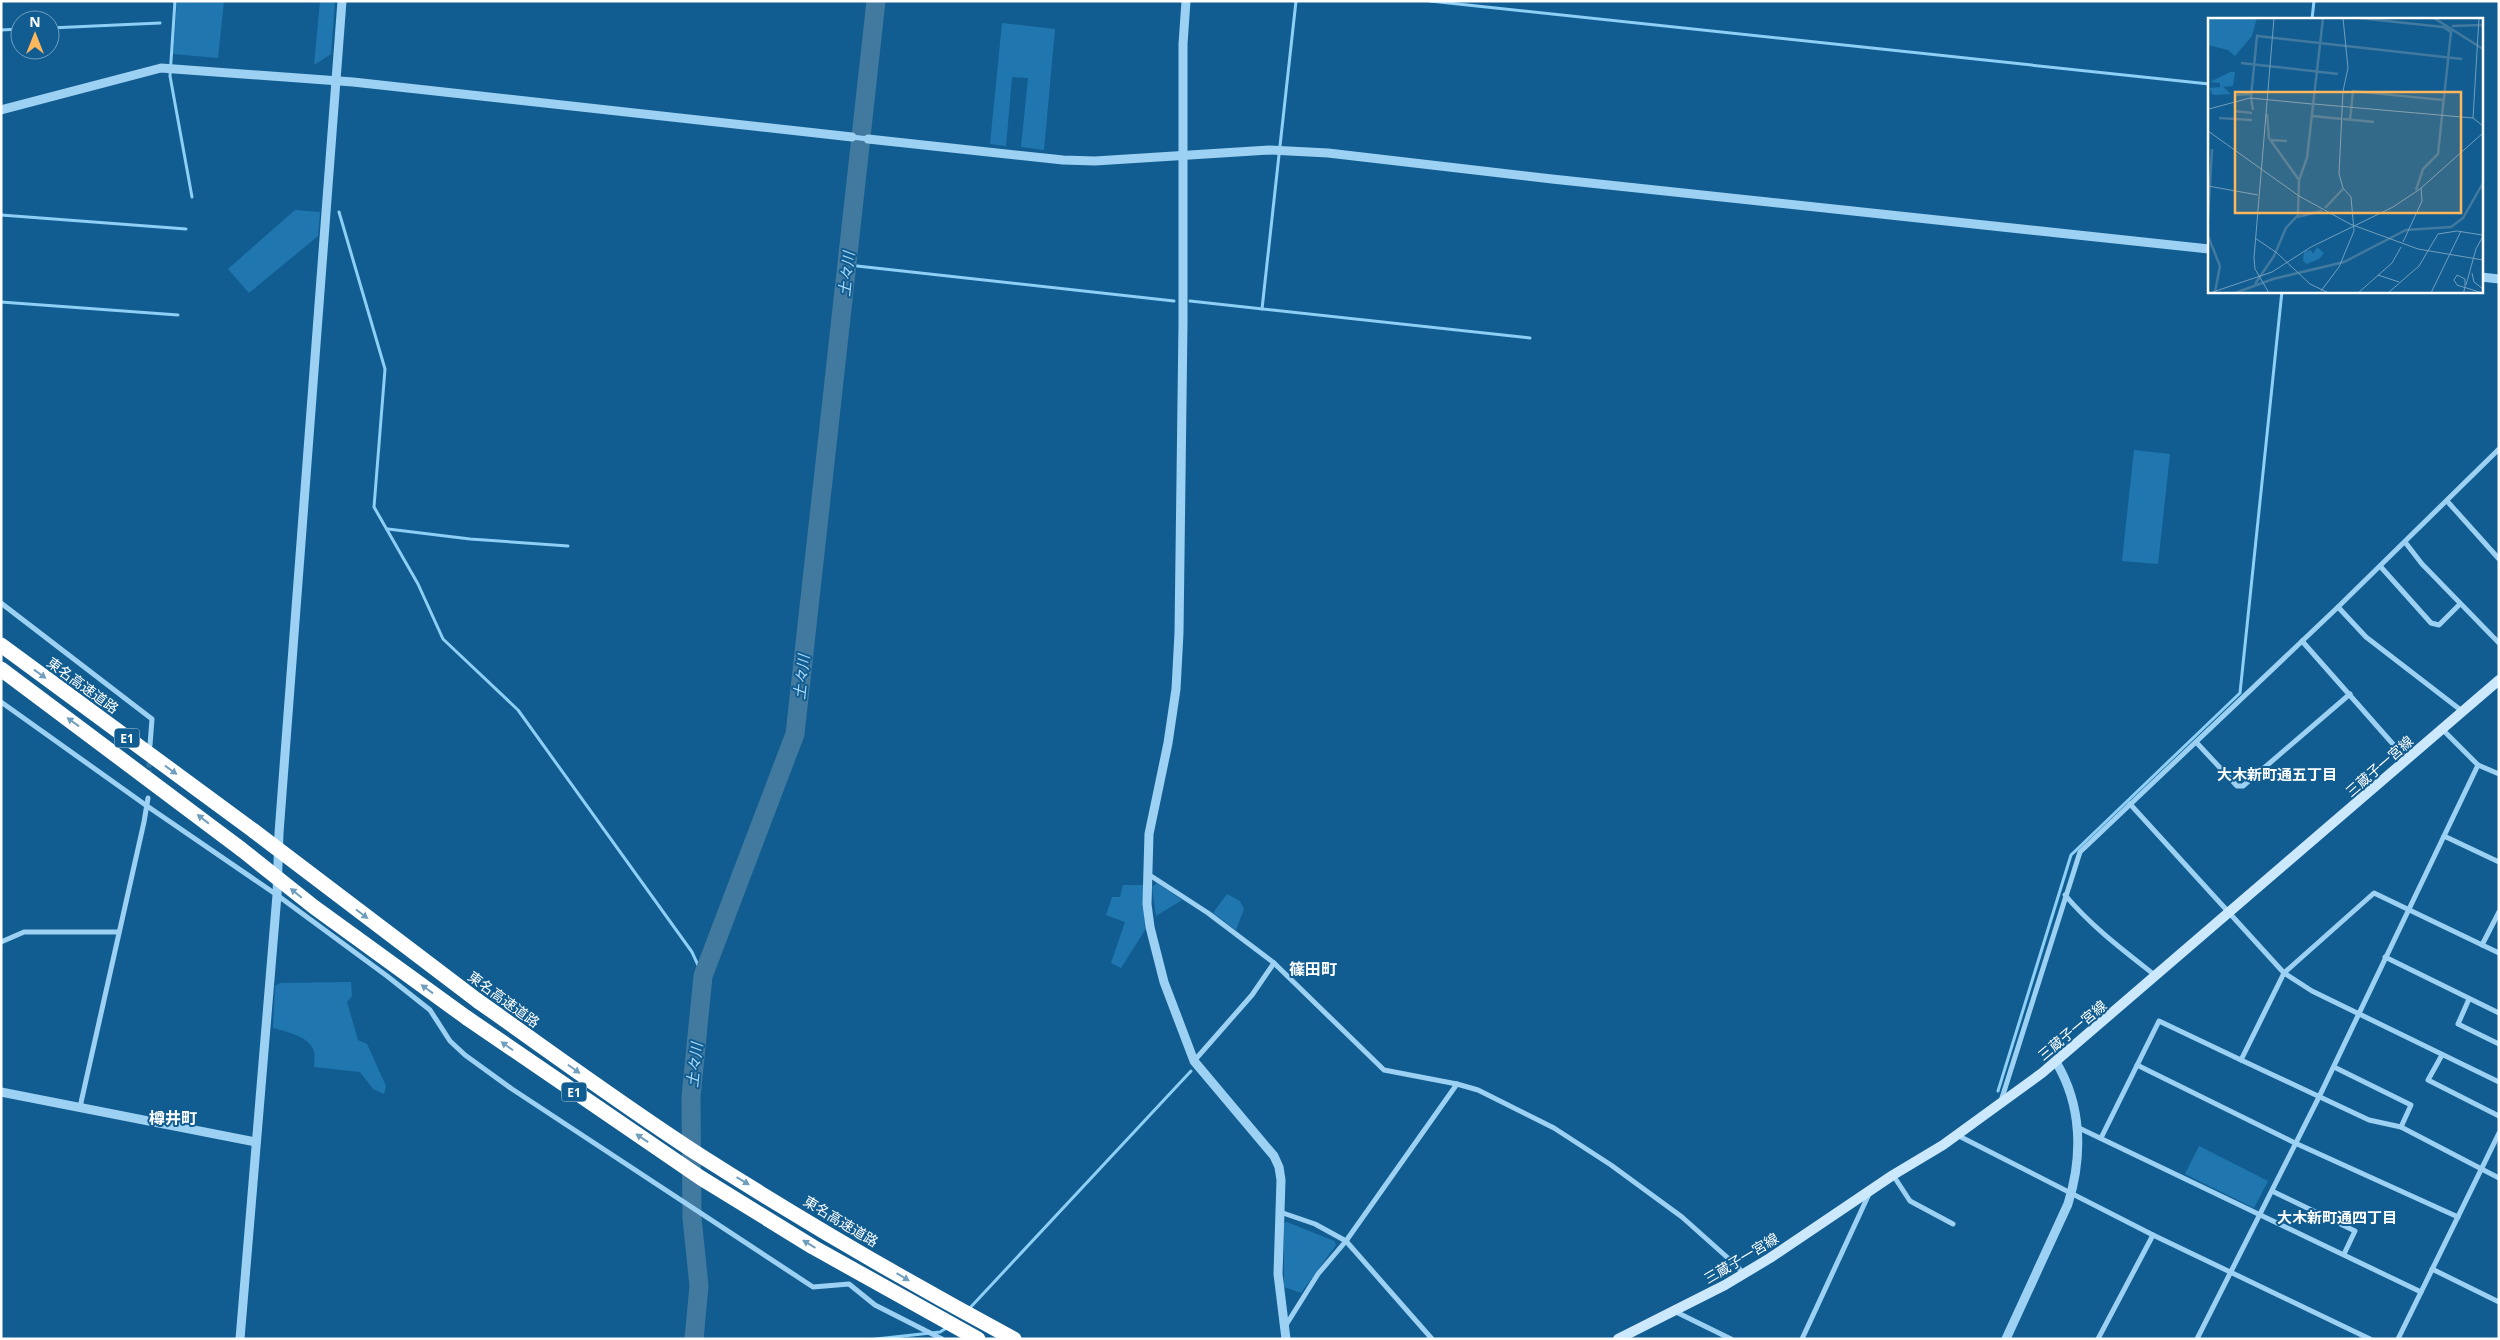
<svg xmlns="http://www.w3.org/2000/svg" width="2500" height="1340" font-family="'Open Sans','Noto Sans JP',sans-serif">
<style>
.green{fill:#2077af}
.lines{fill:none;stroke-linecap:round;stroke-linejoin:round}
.stream{stroke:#8ecff6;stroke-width:3}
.river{stroke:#42799f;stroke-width:19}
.minor-tunnel{stroke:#3575a2;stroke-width:5;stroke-dasharray:5 2.5;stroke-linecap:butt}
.minor{stroke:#9dd1f3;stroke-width:5}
.tertiary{stroke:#9dd1f3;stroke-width:9}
.secondary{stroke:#cce8fc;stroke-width:10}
.motorway{stroke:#fff;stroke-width:15}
.motorway-bridge{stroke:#fff;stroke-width:15}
.oneway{fill:#709ebd}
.labels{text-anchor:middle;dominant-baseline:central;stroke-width:4;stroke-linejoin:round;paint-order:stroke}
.shield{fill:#115d91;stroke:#b8cede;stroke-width:1}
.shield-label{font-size:12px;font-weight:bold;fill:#fff}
.street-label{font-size:14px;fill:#fff;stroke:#115d91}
.water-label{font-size:15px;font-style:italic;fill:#a9dafa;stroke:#115d91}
.neighbourhood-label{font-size:15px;font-weight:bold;fill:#fff;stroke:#115d91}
.quarter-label{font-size:16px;font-weight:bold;fill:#fff;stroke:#115d91}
.inset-river{fill:none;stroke:#42799f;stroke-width:2.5}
.inset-road{fill:none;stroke:#709ebd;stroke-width:1}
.view{fill:#ffb75e;fill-opacity:0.15;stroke:#ffb75e;stroke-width:2.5}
.inset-edge{fill:none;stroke:#fff;stroke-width:2.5}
</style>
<rect width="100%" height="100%" fill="#115d91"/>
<!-- green -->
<g class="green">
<path d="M177 1H224L218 58 173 54Z"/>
<path d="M320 1H335L331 54 314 65Z"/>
<path d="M1002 23 1055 29 1044 150 1021 147 1028 78 1012 77 1006 146 990 144Z"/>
<path d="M295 210 320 212 318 236 249 293 228 269Z"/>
<path d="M2134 450 2170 454 2158 564 2122 561Z"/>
<path d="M1157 883 1182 900 1156 916 1152 887Z"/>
<path d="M1123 885H1143L1145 930 1121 968 1111 963 1125 922 1106 915 1112 897H1120Z"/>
<path d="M1227 894 1240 901 1244 909 1236 930 1213 913Z"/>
<path d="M351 982 352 996 347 1002 358 1040 367 1044 386 1086 384 1094 373 1089 360 1072 314 1067C314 1061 316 1053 312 1047 306 1036 285 1031 273 1028L275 986 280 983Z"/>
<path d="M2199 1146 2268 1181 2254 1208 2185 1174Z"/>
<path d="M1287 1222 1334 1241 1336 1245 1301 1293 1284 1287V1223Z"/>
</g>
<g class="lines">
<!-- stream -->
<g class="stream">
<path d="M175 1 170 76 192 197"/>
<path d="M1430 1 2209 84"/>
<path d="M2312 19 2314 1"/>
<path d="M50 28 160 23"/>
<path d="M1 30 20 29"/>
<path d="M339 212 385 369 374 507 418 584 443 639 518 710 692 952 703 976"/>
<path d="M1 215 186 229"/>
<path d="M857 266 1174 301"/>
<path d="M1190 301 1530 338"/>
<path d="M1 302 178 315"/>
<path d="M1262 309 1296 1"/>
<path d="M388 529 470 539 568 546"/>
<path d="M1998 1091 2071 855 2240 693 2282 291"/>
<path d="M968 1310 1191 1071"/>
<path d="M876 1339 940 1332 948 1327"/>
</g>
<!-- river -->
<path class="river" d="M694 1339 699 1286 692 1218 691 1097 703 976 795 734 876 1"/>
<!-- minor-tunnel -->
<path class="minor-tunnel" d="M149 775V756"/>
<!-- minor -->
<g class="minor">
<path d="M852 137 868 139"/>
<path d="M2447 501 2499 559"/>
<path d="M2405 542 2422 564 2499 643"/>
<path d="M2380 566 2431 623 2439 625 2460 604"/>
<path d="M1 603 152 719 150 745"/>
<path d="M2338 607 2366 637 2462 711"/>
<path d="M2302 641 2407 760"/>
<path d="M1 702 147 806 277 895 387 976 430 1010 450 1041 465 1055 512 1089 813 1287 849 1284 875 1305 942 1339"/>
<path d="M2442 729 2478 765 2499 774"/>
<path d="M2196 742 2237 786H2243L2350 694"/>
<path d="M2130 804 2284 973 2312 991 2499 1082"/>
<path d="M2444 836 2499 862"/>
<path d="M1148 874 1208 913 1274 963 1384 1070 1457 1084 1478 1090 1554 1128 1611 1165 1682 1217 1738 1267 1743 1274"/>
<path d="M2065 895C2092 927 2123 950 2156 976"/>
<path d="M1 942 24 932H118"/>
<path d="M2482 945 2499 912"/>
<path d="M2385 957 2499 1013"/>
<path d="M2469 999 2458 1024 2499 1044"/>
<path d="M2442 1055 2428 1080 2499 1116"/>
<path d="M2241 1060 2369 1120 2401 1127 2499 1178"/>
<path d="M1194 1061 1252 995 1274 963"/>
<path d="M2137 1065 2295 1143 2458 1217"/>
<path d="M2334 1067 2411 1105 2401 1127"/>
<path d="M2001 1101 2080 852 2338 607 2499 449"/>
<path d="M80 1107 144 822 148 798"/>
<path d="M2079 1128 2421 1292"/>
<path d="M1957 1135 2153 1235 2370 1339"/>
<path d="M2101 1138 2159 1021 2241 1060 2284 973 2374 893 2499 953"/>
<path d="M1893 1175 1910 1201 1953 1224"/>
<path d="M2272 1191 2355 1231 2344 1254"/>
<path d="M1280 1212 1315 1224 1346 1241 1432 1339"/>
<path d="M2432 1269 2499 1302"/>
<path d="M1674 1311 1731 1339"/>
<path d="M1286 1325 1318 1274 1346 1241 1457 1084"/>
<path d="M1802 1339 1869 1194"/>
<path d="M2098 1339 2153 1235"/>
<path d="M2197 1339 2320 1095 2478 765"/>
<path d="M2398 1339 2499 1133"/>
</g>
<!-- tertiary -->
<g class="tertiary">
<path d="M1186 1 1183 44V323L1179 633 1176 689 1168 743 1149 834 1147 904 1150 927 1164 982 1194 1061 1274 1156 1279 1167 1281 1180 1278 1274 1286 1339"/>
<path d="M1 110 161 68 353 82 852 137"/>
<path d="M868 139 1063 160 1095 161 1269 150 1328 153 1552 179 2209 249"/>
<path d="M2481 277 2499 279"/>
<path d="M1 1092 256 1142"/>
<path d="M240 1339 277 895 279 833 342 1"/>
<path d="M2006 1339 2068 1204C2083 1156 2082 1105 2056 1062"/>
</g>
<!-- secondary -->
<path class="secondary" d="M1618 1339 1725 1285 1770 1258 1893 1175 1943 1145 2042 1073 2499 680"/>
<!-- motorway -->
<g class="motorway">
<path d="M1 645 254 831"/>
<path d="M1 669 241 849"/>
<path d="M478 1001C552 1053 625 1107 701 1156 803 1221 908 1282 1014 1339"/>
<path d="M467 1018 701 1178 813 1247 978 1339"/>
</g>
<!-- motorway-bridge -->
<g class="motorway-bridge">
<path d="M254 831 478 1001"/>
<path d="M241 849 314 907 467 1018"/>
</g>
</g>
<!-- one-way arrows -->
<defs><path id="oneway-solid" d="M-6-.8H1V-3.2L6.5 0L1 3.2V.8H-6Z" transform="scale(1.25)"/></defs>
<g class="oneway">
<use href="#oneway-solid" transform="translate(40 674) rotate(36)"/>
<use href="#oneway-solid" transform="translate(73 722) rotate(-144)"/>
<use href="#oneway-solid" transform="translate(171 770) rotate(36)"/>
<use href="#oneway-solid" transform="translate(203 819) rotate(-142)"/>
<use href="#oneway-solid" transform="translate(296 893) rotate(-141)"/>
<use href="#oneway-solid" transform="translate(362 914) rotate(37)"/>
<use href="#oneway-solid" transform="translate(427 989) rotate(-144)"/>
<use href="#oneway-solid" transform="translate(507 1046) rotate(-145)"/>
<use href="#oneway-solid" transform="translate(574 1069) rotate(35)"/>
<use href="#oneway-solid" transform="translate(642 1138) rotate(-146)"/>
<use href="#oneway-solid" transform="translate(743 1181) rotate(31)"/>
<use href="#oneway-solid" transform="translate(809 1244) rotate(-149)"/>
<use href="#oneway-solid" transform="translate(903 1277) rotate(31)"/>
</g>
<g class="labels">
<!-- shield labels -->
<g class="shield">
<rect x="114.5" y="728.5" width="25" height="19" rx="4"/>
<rect x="561.5" y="1082.5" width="25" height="19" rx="4"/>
</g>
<g class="shield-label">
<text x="127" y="738">E1</text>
<text x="574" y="1092">E1</text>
</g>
<!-- street labels -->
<g class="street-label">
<text transform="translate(83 685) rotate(36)">東名高速道路</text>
<text transform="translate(2379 766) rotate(-41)">三蔵子一宮線</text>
<text transform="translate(504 999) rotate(36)">東名高速道路</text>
<text transform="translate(2072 1030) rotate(-40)">三蔵子一宮線</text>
<text transform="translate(841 1221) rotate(31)">東名高速道路</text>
<text transform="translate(1741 1258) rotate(-31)">三蔵子一宮線</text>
</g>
<!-- water labels -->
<g class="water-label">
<text transform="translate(846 274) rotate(-84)">土々川</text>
<text transform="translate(801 677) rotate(-84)">土々川</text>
<text transform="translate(694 1065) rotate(-84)">土々川</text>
</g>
<!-- neighbourhood labels -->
<g class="neighbourhood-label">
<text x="2277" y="774">大木新町通五丁目</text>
<text x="2337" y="1217">大木新町通四丁目</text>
</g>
<!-- quarter labels -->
<g class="quarter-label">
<text x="1313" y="969">篠田町</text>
<text x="173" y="1118">樽井町</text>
</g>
</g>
<!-- overview -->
<g transform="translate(2208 18)">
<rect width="275" height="275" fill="#115d91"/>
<path d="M0 0H49L44 18 27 38 20 32 0 27ZM22 54H27L25 68 15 69 23 76 5 77 1 70 12 69V65L2 64ZM109 229 116 235 111 241 113 245 111 241 99 246 95 243 96 234 103 232 105 236Z" fill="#2077af"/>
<path class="inset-river" d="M151 0 235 9 243 14 230 136 215 151 208 172M226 0 275 31M244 8 275 7M33 45 130 56M27 77 42 76M45 92 43 79 49 18 254 41M26 93 44 95M59 96 61 120 91 162M105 98 134 101M11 100 44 102M135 101 166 104M142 102 145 73 235 82M63 122 79 123M117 190 135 171M89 199 114 193M0 201 4 131M0 218 12 248 7 274M47 266 66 238 78 210 90 197 91 162 99 140 115 0M27 275 65 261 136 244 198 212 243 209 255 200 275 165"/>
<path class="inset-road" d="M106 86 265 100 275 108M1 91 42 80 104 86M265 100 271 0M0 113 91 178 142 206 210 231 275 242M0 168 50 177M47 220 69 235 102 266 121 275M195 224 214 183 213 170M264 255 266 264 275 271M170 257 191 264M258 267 268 231 275 218M113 273 131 249 146 213 143 179 135 170 131 156 135 73 140 50 135 0M2 275 64 254 103 229 185 189 212 171 275 115M61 275 47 251 46 240 66 0M150 275 184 245 193 229M180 275 211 248 230 216 249 213 274 217M223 275 253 213M255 275 256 273 257 269V261L249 257 246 262 249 267 255 269 262 271 271 274 275 275"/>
<path class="view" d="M27 74H253V195H27Z"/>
<rect width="275" height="275" class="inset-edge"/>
</g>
<!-- border -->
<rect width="2500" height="1340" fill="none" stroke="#ffffff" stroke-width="5"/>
<!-- north arrow -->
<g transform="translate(35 35)"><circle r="24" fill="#115d91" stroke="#709ebd"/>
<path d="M0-4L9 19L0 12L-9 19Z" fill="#ffb75e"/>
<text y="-8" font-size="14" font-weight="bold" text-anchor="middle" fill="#ffffff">N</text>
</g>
</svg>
